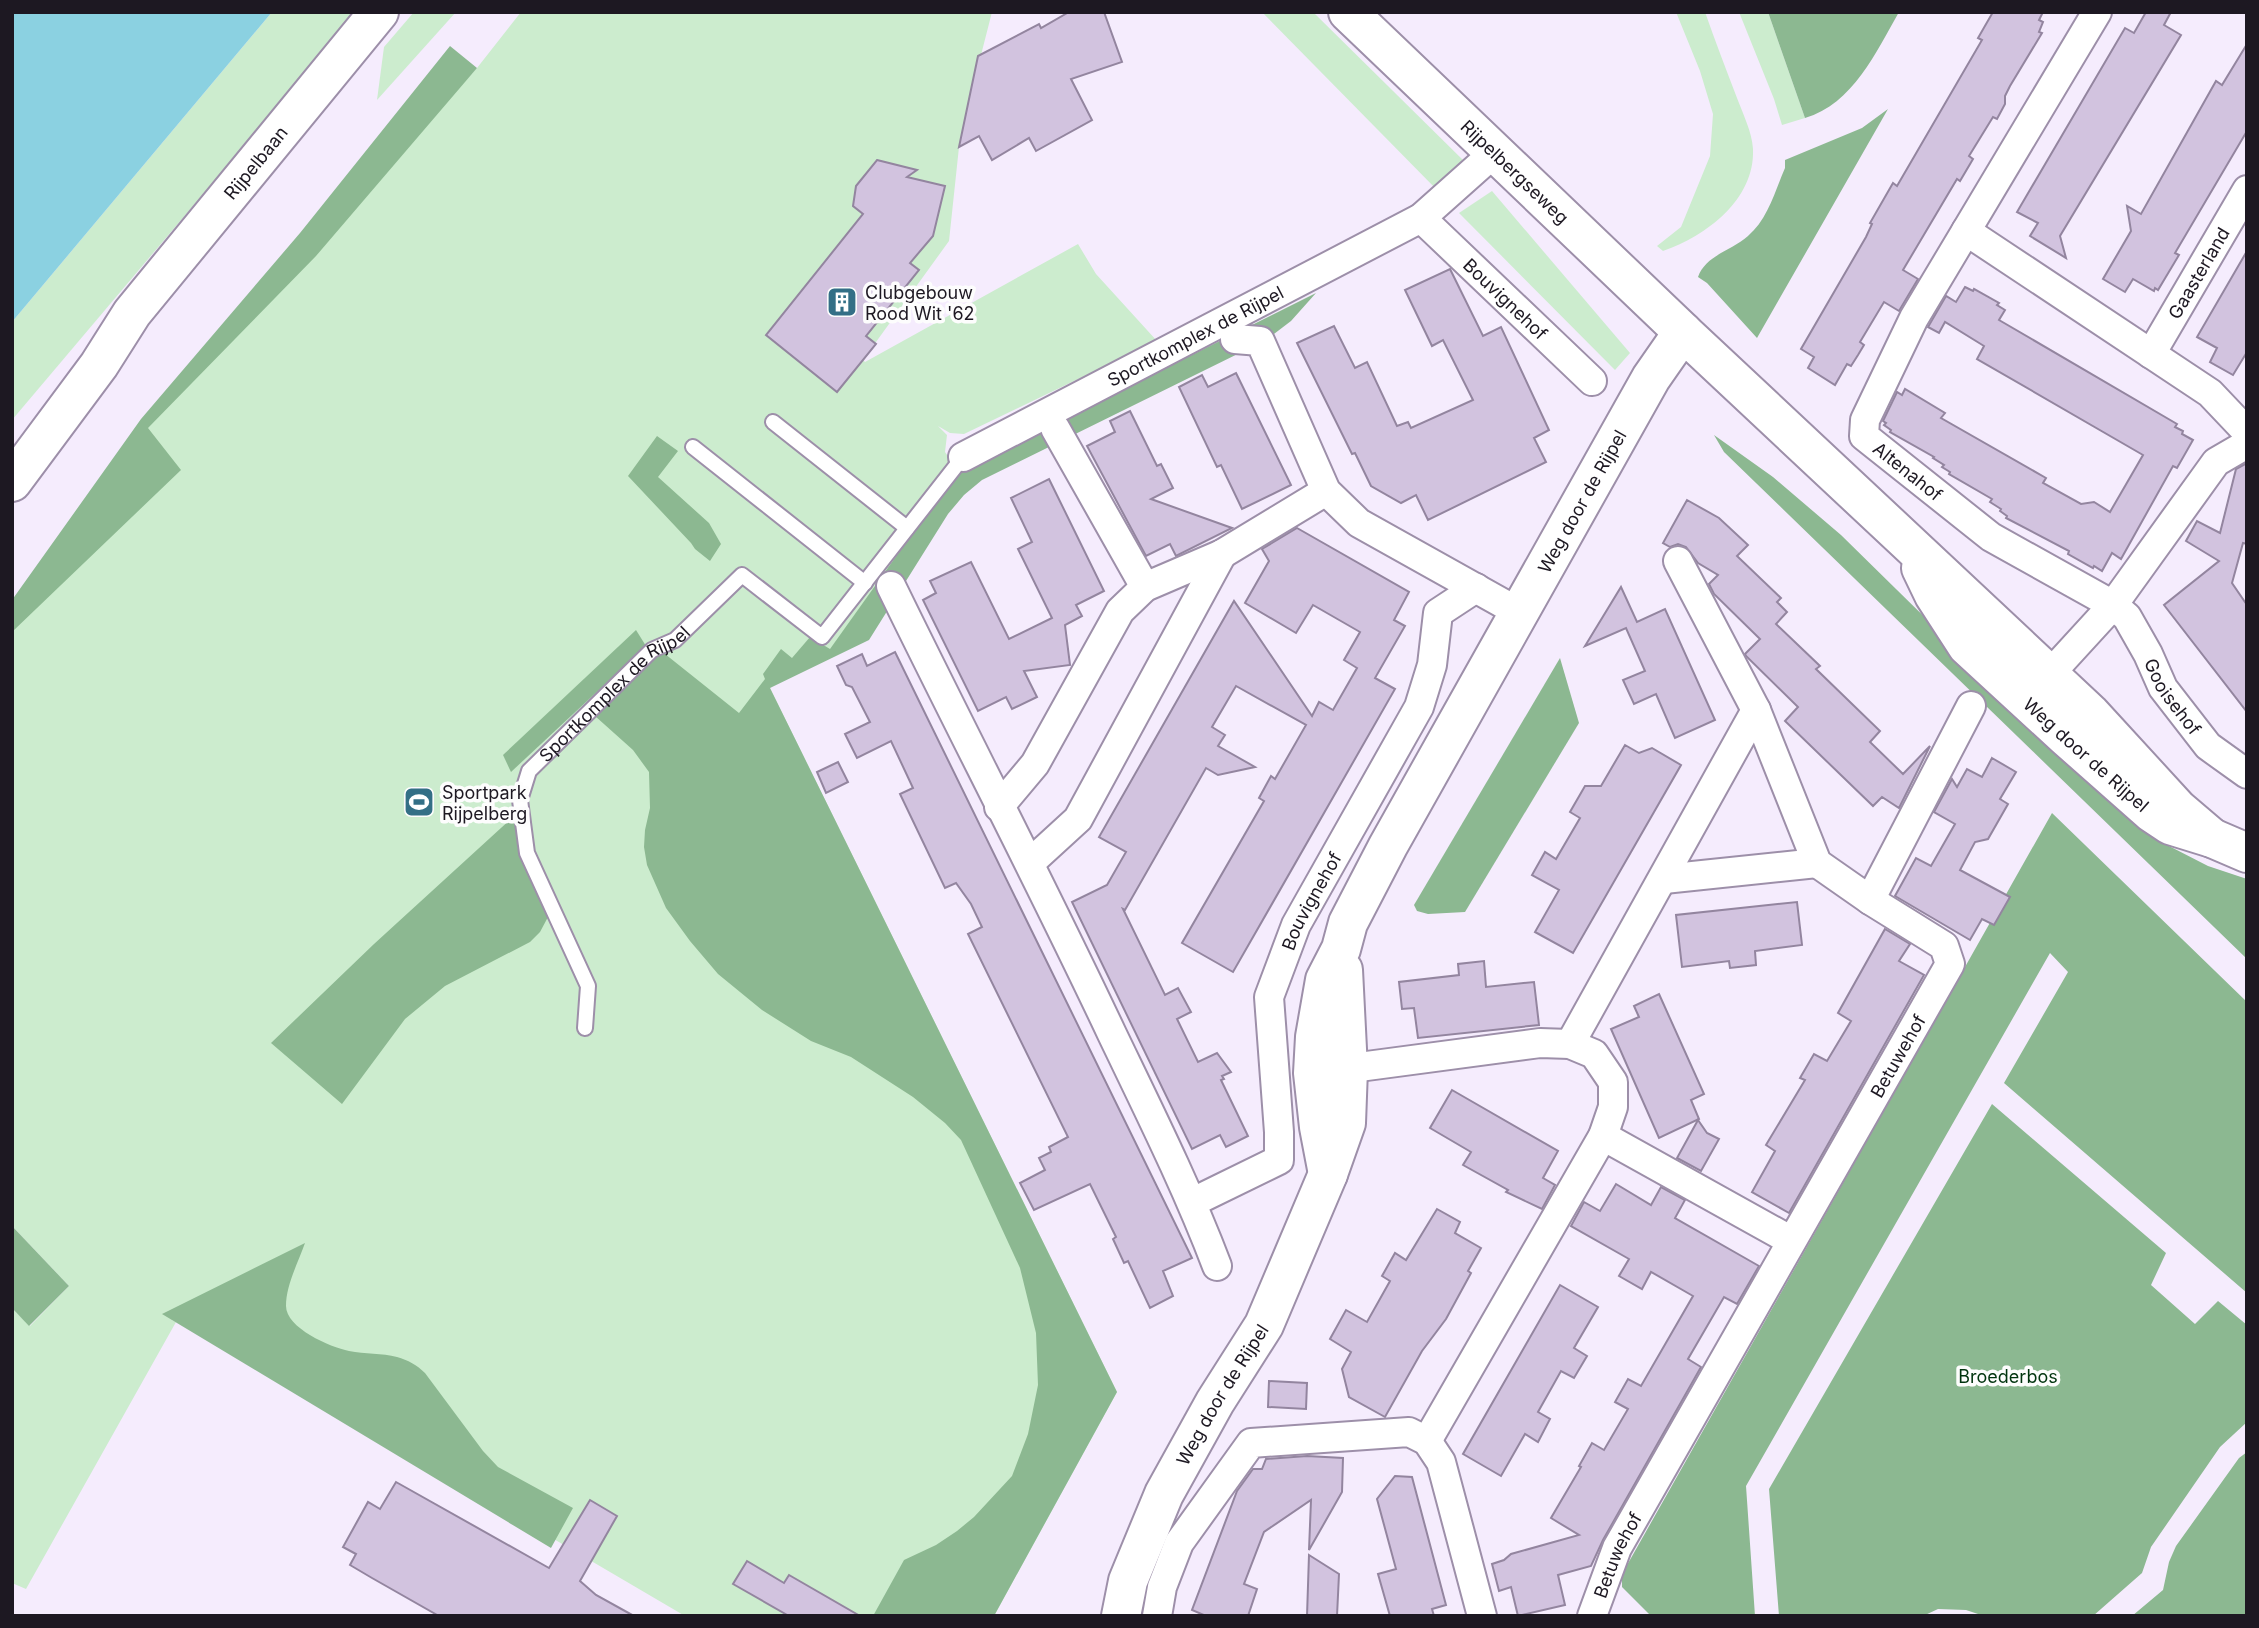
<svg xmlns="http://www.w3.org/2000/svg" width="2259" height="1628" font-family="Inter,sans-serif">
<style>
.green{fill:#ccecce}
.forest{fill:#8cb891}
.water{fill:#8bd1e1}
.building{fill:#d2c3df;stroke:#93859f;stroke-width:2}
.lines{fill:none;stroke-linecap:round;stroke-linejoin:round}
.lane-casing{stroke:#9d8fa9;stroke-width:18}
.street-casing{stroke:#9d8fa9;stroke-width:32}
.secondary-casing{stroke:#9d8fa9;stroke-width:42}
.lane{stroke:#fff;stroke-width:14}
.street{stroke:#fff;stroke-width:28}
.secondary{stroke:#fff;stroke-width:38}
.labels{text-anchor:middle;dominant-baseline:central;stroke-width:7;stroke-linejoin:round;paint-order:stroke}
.street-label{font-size:18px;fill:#1d1822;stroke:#fdfdfd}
.poi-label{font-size:18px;fill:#1d1822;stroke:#fdfdfd;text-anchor:start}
.park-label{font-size:18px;fill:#00340e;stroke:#fdfdfd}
</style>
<rect width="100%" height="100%" fill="#f5ecfd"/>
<!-- green -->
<g class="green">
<path d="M272 12H357L12 420V322Z"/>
<path d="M414 12H456L377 100 384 47Z"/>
<path d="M521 12H992L981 55 978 56 959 147 949 241 863 360 865 362 1078 244 1096 274 1157 341 964 434 950 433 938 426 947 435 945 452 958 471 830 650 810 637 770 688 1117 1392 994 1616H685L177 1318 172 1320 176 1322 26 1589 12 1583V1308L30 1326 69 1286 12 1226V606L147 428 477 68Z"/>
<path d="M1262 12H1313L1467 164 1439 192Z"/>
<path d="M1676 12H1705C1715 41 1726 69 1737 98 1743 114 1752 132 1753 149 1755 200 1706 236 1663 251L1657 246 1681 227 1710 156 1713 114 1700 71Z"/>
<path d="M1739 12H1768L1805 118 1782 125 1774 99Z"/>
<path d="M1492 191 1630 353 1615 370 1459 213Z"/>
</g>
<!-- forest -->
<g class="forest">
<path d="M1768 12H1899C1876 52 1853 104 1805 118Z"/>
<path d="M450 46 477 68 316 256 148 428 181 470 12 632V600L141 419 300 233Z"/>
<path d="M1888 109 1757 338 1707 283 1698 277C1706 255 1731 251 1748 236 1768 219 1775 191 1785 168V160L1862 128Z"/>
<path d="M1316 293 1291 321 1266 340 982 480 964 495 948 514 869 640 770 688 1117 1392 994 1616H873L904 1560 936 1545 957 1531 974 1517 1012 1476 1028 1434 1038 1385 1036 1333 1020 1268 961 1140 945 1123 913 1097 851 1057 811 1041 762 1010 718 974 690 941 666 908 647 865 644 847 645 830 650 808 649 772 633 750 595 716 660 650 739 713 765 679 763 674 781 649 792 658 810 637 830 649 947 485 969 466Z"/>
<path d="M1714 435 1773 477 1841 535 2122 811 2169 846 2208 866 2247 879V959L1724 452Z"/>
<path d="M657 436 678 451 658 477 709 523 721 544 710 561 695 549 691 543 628 476Z"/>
<path d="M636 630 646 646 511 772 503 755Z"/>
<path d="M1560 658 1579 723 1465 912 1428 914 1417 911 1414 905Z"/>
<path d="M2052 813 2247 1002V1293L2004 1083 2068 972 2050 953 1746 1486 1755 1616H1651L1622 1587V1574Z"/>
<path d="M514 816 518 849 548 917 540 932 530 942 445 986 405 1019 342 1104 271 1043 374 944Z"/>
<path d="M1992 1104 2166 1253 2151 1285 2195 1324 2218 1301 2247 1325V1422L2220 1447 2151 1547 2142 1573 2093 1616H1984L1966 1610 1938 1609 1923 1616H1779L1769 1489Z"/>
<path d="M12 1226 69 1286 29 1326 12 1308Z"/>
<path d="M305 1243C298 1263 286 1285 286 1306 286 1328 330 1347 349 1351 365 1354 382 1353 397 1357 408 1360 417 1365 425 1373L483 1451 498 1467 573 1508 551 1548 162 1314Z"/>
<path d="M2247 1452V1616H2132L2163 1590 2169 1562 2176 1546 2239 1458Z"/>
</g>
<!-- water -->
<path class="water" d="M12 12H272L12 322Z"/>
<!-- building -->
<g class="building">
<path d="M1069 12H1104L1122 62 1071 79 1092 120 1036 151 1029 138 992 160 979 136 959 147 978 56 1039 24 1041 28Z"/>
<path d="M1993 12H2043L2039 20 2043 22 2039 32 2042 33 2010 86 2005 96V104L1997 119 1993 117 1969 156 1973 159 1960 181 1957 179 1903 270 1918 279 1899 311 1884 302 1860 342 1864 345 1858 355 1851 366 1847 364 1835 385 1808 368 1814 357 1801 349 1866 237 1872 224 1870 223 1893 183 1897 186 1982 40 1978 38Z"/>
<path d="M2146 12H2171L2164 25 2181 35 2060 236 2066 258 2030 236 2038 223 2017 212 2125 28 2134 33Z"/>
<path d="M2247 44V131L2175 253 2179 255 2158 290 2155 288 2154 291 2133 279 2125 292 2103 279 2131 231 2127 206 2141 214 2216 81 2222 85Z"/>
<path d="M877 160 917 170 907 177 945 186 933 236 910 263 919 270 866 336 876 344 837 392 766 335 863 214 853 206 856 186Z"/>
<path d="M2247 251V352L2233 375 2210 362 2217 348 2197 337Z"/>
<path d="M1450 269 1483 336 1501 327 1549 430 1534 438 1546 462 1428 520 1416 495 1401 503 1371 486 1355 453 1352 454 1297 343 1334 326 1355 368 1367 362 1397 426 1408 422 1411 428 1473 400 1443 340 1432 346 1405 290Z"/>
<path d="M1965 287 1973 291 1974 289 1999 303 1997 305 2005 310 1999 320 2177 424 2175 427 2183 431 2182 434 2193 440 2177 468 2173 466 2121 559 2112 553 2102 571 2094 566 2093 568 2068 554 2069 551 2006 518 2007 516 2000 511 2001 509 1990 502 1992 499 1949 474 1950 472 1942 467 1944 465 1933 458 1934 457 1890 432 1891 430 1884 425 1886 423 1883 421 1897 392 1902 395 1905 389 1945 413 1941 418 2046 478 2043 483 2081 504 2094 502 2110 512 2143 455 1977 359 1984 346 1945 322 1939 333 1928 327 1946 296 1956 302Z"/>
<path d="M1236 373 1291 485 1242 509 1221 465 1217 467 1179 387 1202 375 1208 387Z"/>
<path d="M1130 411 1157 466 1161 464 1173 488 1151 499 1232 528 1176 556 1170 544 1146 556 1087 446 1115 432 1110 421Z"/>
<path d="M2247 463V544L2243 543 2232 583 2247 605V712L2164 605 2219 561 2186 541 2197 521 2220 533 2236 469Z"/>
<path d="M1049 479 1104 591 1076 605 1082 616 1065 625 1070 665 1024 671 1037 697 1012 709 1006 697 978 711 923 600 936 593 930 581 971 562 1009 639 1052 618 1018 549 1032 542 1011 498Z"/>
<path d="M1687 500 1719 518 1748 545 1737 556 1781 598 1777 602 1787 612 1776 624 1820 666 1816 669 1880 731 1870 742 1903 774 1930 746 1899 808 1882 797 1873 806 1785 721 1798 707 1746 656 1745 654 1760 639 1714 594 1709 584 1718 575 1698 563 1686 547 1678 544 1670 547 1663 543Z"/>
<path d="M1297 528 1409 592 1394 620 1405 626 1375 678 1395 689 1233 972 1182 943 1264 801 1259 798 1271 776 1275 779 1306 725 1236 686 1212 727 1225 735 1218 746 1255 767 1218 775 1206 768 1125 910 1123 909 1165 995 1178 988 1191 1012 1177 1019 1198 1062 1217 1053 1231 1072 1222 1076 1224 1079 1221 1080 1248 1136 1226 1147 1220 1135 1192 1149 1072 902 1107 885 1126 852 1099 837 1234 601 1312 716 1319 702 1333 710 1357 668 1344 660 1360 632 1313 605 1296 633 1245 603 1269 561 1262 549Z"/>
<path d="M1621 587 1637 622 1665 609 1715 720 1675 738 1656 694 1634 704 1623 680 1645 671 1626 628 1585 646Z"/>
<path d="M895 652 1192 1258 1163 1271 1173 1296 1150 1308 1128 1261 1124 1263 1113 1239 1116 1237 1090 1184 1034 1210 1020 1183 1045 1170 1039 1158 1051 1152 1049 1147 1068 1137 968 934 982 927 971 904 956 883 945 888 900 794 913 788 891 741 857 758 845 734 870 722 852 687 846 685 837 666 862 654 867 666Z"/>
<path d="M1625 745 1639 753 1652 748 1681 765 1573 953 1535 932 1559 890 1532 875 1545 852 1556 859 1580 818 1570 812 1585 786H1601Z"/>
<path d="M1992 758 2016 772 2000 799 2008 804 1988 839 1975 842 1960 870 2010 897 1994 925 1982 919 1970 940 1895 896 1916 858 1931 866 1955 824 1934 812 1952 779 1957 787 1967 769 1982 777Z"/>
<path d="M838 762 848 782 826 793 817 772Z"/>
<path d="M1797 902 1802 945 1755 951 1756 965 1730 968 1729 961 1682 967 1676 915Z"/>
<path d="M1885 929 1910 944 1899 961 1924 975 1789 1213 1752 1192 1775 1151 1766 1145 1805 1080 1800 1078 1814 1054 1827 1061 1851 1021 1838 1013Z"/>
<path d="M1484 961 1486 987 1534 982 1539 1025 1418 1038 1414 1008 1402 1009 1399 982 1459 975 1458 964Z"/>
<path d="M1659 994 1704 1094 1691 1100 1699 1119 1659 1138 1611 1029 1639 1017 1634 1006Z"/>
<path d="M1452 1090 1558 1151 1543 1178 1555 1185 1542 1209 1506 1192 1508 1190 1463 1165 1471 1152 1430 1128Z"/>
<path d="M1698 1120 1707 1133 1719 1139 1701 1171 1677 1158Z"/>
<path d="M1616 1184 1651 1205 1661 1187 1685 1200 1675 1218 1759 1266 1737 1304 1724 1297 1688 1359 1701 1367 1603 1540 1591 1566 1558 1575 1565 1605 1518 1616 1511 1587 1499 1591 1492 1564 1504 1560 1511 1554 1579 1535 1551 1518 1581 1467 1579 1466 1592 1443 1604 1450 1628 1409 1615 1402 1628 1379 1641 1386 1693 1296 1651 1272 1642 1289 1619 1276 1629 1259 1571 1226 1584 1202 1600 1211Z"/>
<path d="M1437 1209 1460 1222 1455 1233 1481 1248 1468 1271 1471 1273 1446 1319 1422 1351 1385 1417 1349 1397 1342 1369 1351 1352 1330 1339 1346 1310 1367 1322 1390 1281 1382 1276 1395 1253 1406 1260Z"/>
<path d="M1560 1285 1598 1307 1574 1348 1587 1356 1574 1378 1561 1371 1538 1412 1550 1419 1538 1442 1525 1434 1501 1476 1463 1454Z"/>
<path d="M1269 1381 1307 1383 1306 1409 1268 1407Z"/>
<path d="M1307 1456 1343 1458 1342 1492 1309 1550 1311 1500 1264 1532 1244 1584 1257 1589 1248 1616H1206L1192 1610 1237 1491 1253 1469H1262L1266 1459Z"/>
<path d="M1395 1476 1412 1477 1446 1605 1432 1609 1434 1616H1390L1378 1574 1396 1569 1377 1499Z"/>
<path d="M396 1482 549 1568 590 1500 617 1516 580 1581 596 1595 634 1616H439L372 1578 350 1565 356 1554 343 1547 368 1502 380 1509Z"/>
<path d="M1309 1555 1339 1574 1337 1616H1307Z"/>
<path d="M747 1561 784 1583 789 1575 860 1616H789L733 1584Z"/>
</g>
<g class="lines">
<!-- lane casing -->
<g class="lane-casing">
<g id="lane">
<path d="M773 422 907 528"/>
<path d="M693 447 865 583"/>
<path id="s1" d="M585 1028 588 986 527 853 520 800 529 771 652 650 675 640 742 575 822 637 963 457"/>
</g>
</g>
<!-- street casing -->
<g class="street-casing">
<g id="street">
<path id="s2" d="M2097 12 1914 318 1865 420 1864 436 1991 537 2113 605 2127 617 2148 654 2163 688 2208 746 2247 774"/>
<path id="s3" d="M1421 218 1592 381"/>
<path d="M1966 231 2210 393 2247 432"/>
<path d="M1235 339 1260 341 1326 491 1359 523 1520 613"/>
<path id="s4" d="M2151 354 2247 190"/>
<path d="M1055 428 1145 587"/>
<path id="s5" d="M963 457 1421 218 1494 153"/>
<path d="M891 586C964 736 1041 883 1112 1034 1149 1111 1187 1187 1217 1266"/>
<path d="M2037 688 2113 605 2216 462 2247 444"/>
<path d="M999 807 1035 764 1120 611 1145 587 1222 554 1326 491"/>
<path d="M1031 862 1078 819 1222 554"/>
<path d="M1664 879 1817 863"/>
<path d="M1870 900 1971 706"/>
<path d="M1570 1044 1756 710"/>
<path d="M1329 1071 1540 1043 1570 1044 1594 1054 1613 1082V1107L1603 1136 1427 1441"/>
<path d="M1603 1136 1790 1240"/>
<path id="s6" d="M1193 1202 1279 1160V1132L1269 997 1296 925 1419 707 1432 665 1438 613 1476 588"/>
<path d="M1157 1616 1162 1587 1179 1543 1251 1443 1409 1432 1427 1441 1441 1462 1482 1616"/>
<path id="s7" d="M1592 1616 1617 1548 1950 964 1944 946 1870 900 1817 863 1756 710 1678 561"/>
</g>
</g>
<!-- secondary casing -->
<g class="secondary-casing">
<g id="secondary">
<path id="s8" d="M1348 12 1683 332"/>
<path id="s9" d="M12 482 99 365 132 313 379 12"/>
<path id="s10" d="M1921 568 1934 595 1967 646 2066 737 2152 813 2170 825 2212 838 2247 853"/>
<path id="s11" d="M1328 1174 1319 1127 1313 1073 1315 1037 1325 980 1341 949 1348 923 1388 846 1651 378 1683 332 2090 713 2178 809 2212 838"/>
<path id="s12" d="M1121 1616 1128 1581 1164 1494 1215 1402 1264 1325 1328 1174 1346 1123 1348 1069 1343 970"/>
</g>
</g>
<!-- lane -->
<use href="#lane" class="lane"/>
<!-- street -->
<use href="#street" class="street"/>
<!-- secondary -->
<use href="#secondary" class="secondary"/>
</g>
<!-- icons -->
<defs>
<g id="building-square" transform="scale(1.575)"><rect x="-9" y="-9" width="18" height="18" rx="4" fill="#336f86" stroke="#fdfdfd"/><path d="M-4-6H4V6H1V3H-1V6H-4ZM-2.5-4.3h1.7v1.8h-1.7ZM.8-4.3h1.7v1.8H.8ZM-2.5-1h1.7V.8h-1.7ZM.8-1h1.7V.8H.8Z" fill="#fff"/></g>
<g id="stadium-square" transform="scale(1.575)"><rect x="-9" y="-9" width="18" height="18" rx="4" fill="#336f86" stroke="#fdfdfd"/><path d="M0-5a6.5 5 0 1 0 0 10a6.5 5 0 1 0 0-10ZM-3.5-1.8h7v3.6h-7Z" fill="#fff"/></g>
</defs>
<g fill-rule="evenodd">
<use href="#building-square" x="842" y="302"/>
<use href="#stadium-square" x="419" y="802"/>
</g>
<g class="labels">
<!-- street labels -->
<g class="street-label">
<text stroke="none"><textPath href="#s9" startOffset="402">Rijpelbaan</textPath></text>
<text stroke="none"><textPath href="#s8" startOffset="231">Rijpelbergseweg</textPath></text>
<text stroke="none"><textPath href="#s4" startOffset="94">Gaasterland</textPath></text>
<text stroke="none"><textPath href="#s3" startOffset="117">Bouvignehof</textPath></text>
<text stroke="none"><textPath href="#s5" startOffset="262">Sportkomplex de Rijpel</textPath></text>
<text stroke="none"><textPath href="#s2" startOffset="542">Altenahof</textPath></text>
<text stroke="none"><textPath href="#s11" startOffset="740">Weg door de Rijpel</textPath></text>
<text stroke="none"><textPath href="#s1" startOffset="388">Sportkomplex de Rijpel</textPath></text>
<text stroke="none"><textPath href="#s2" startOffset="898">Gooisehof</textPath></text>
<text stroke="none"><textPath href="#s10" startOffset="252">Weg door de Rijpel</textPath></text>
<text stroke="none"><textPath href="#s6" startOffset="364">Bouvignehof</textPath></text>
<text stroke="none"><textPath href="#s7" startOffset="639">Betuwehof</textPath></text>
<text stroke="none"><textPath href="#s12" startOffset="245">Weg door de Rijpel</textPath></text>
<text stroke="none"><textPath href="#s7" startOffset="66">Betuwehof</textPath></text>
</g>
<!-- poi labels -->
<g class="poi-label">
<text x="865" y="292">Clubgebouw<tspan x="865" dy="21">Rood Wit '62</tspan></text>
<text x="442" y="792">Sportpark<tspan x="442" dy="21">Rijpelberg</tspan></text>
</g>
<!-- park labels -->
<g class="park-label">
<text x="2008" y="1376">Broederbos</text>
</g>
</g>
<!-- border -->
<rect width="2259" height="1628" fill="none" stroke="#1d1822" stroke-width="28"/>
</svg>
